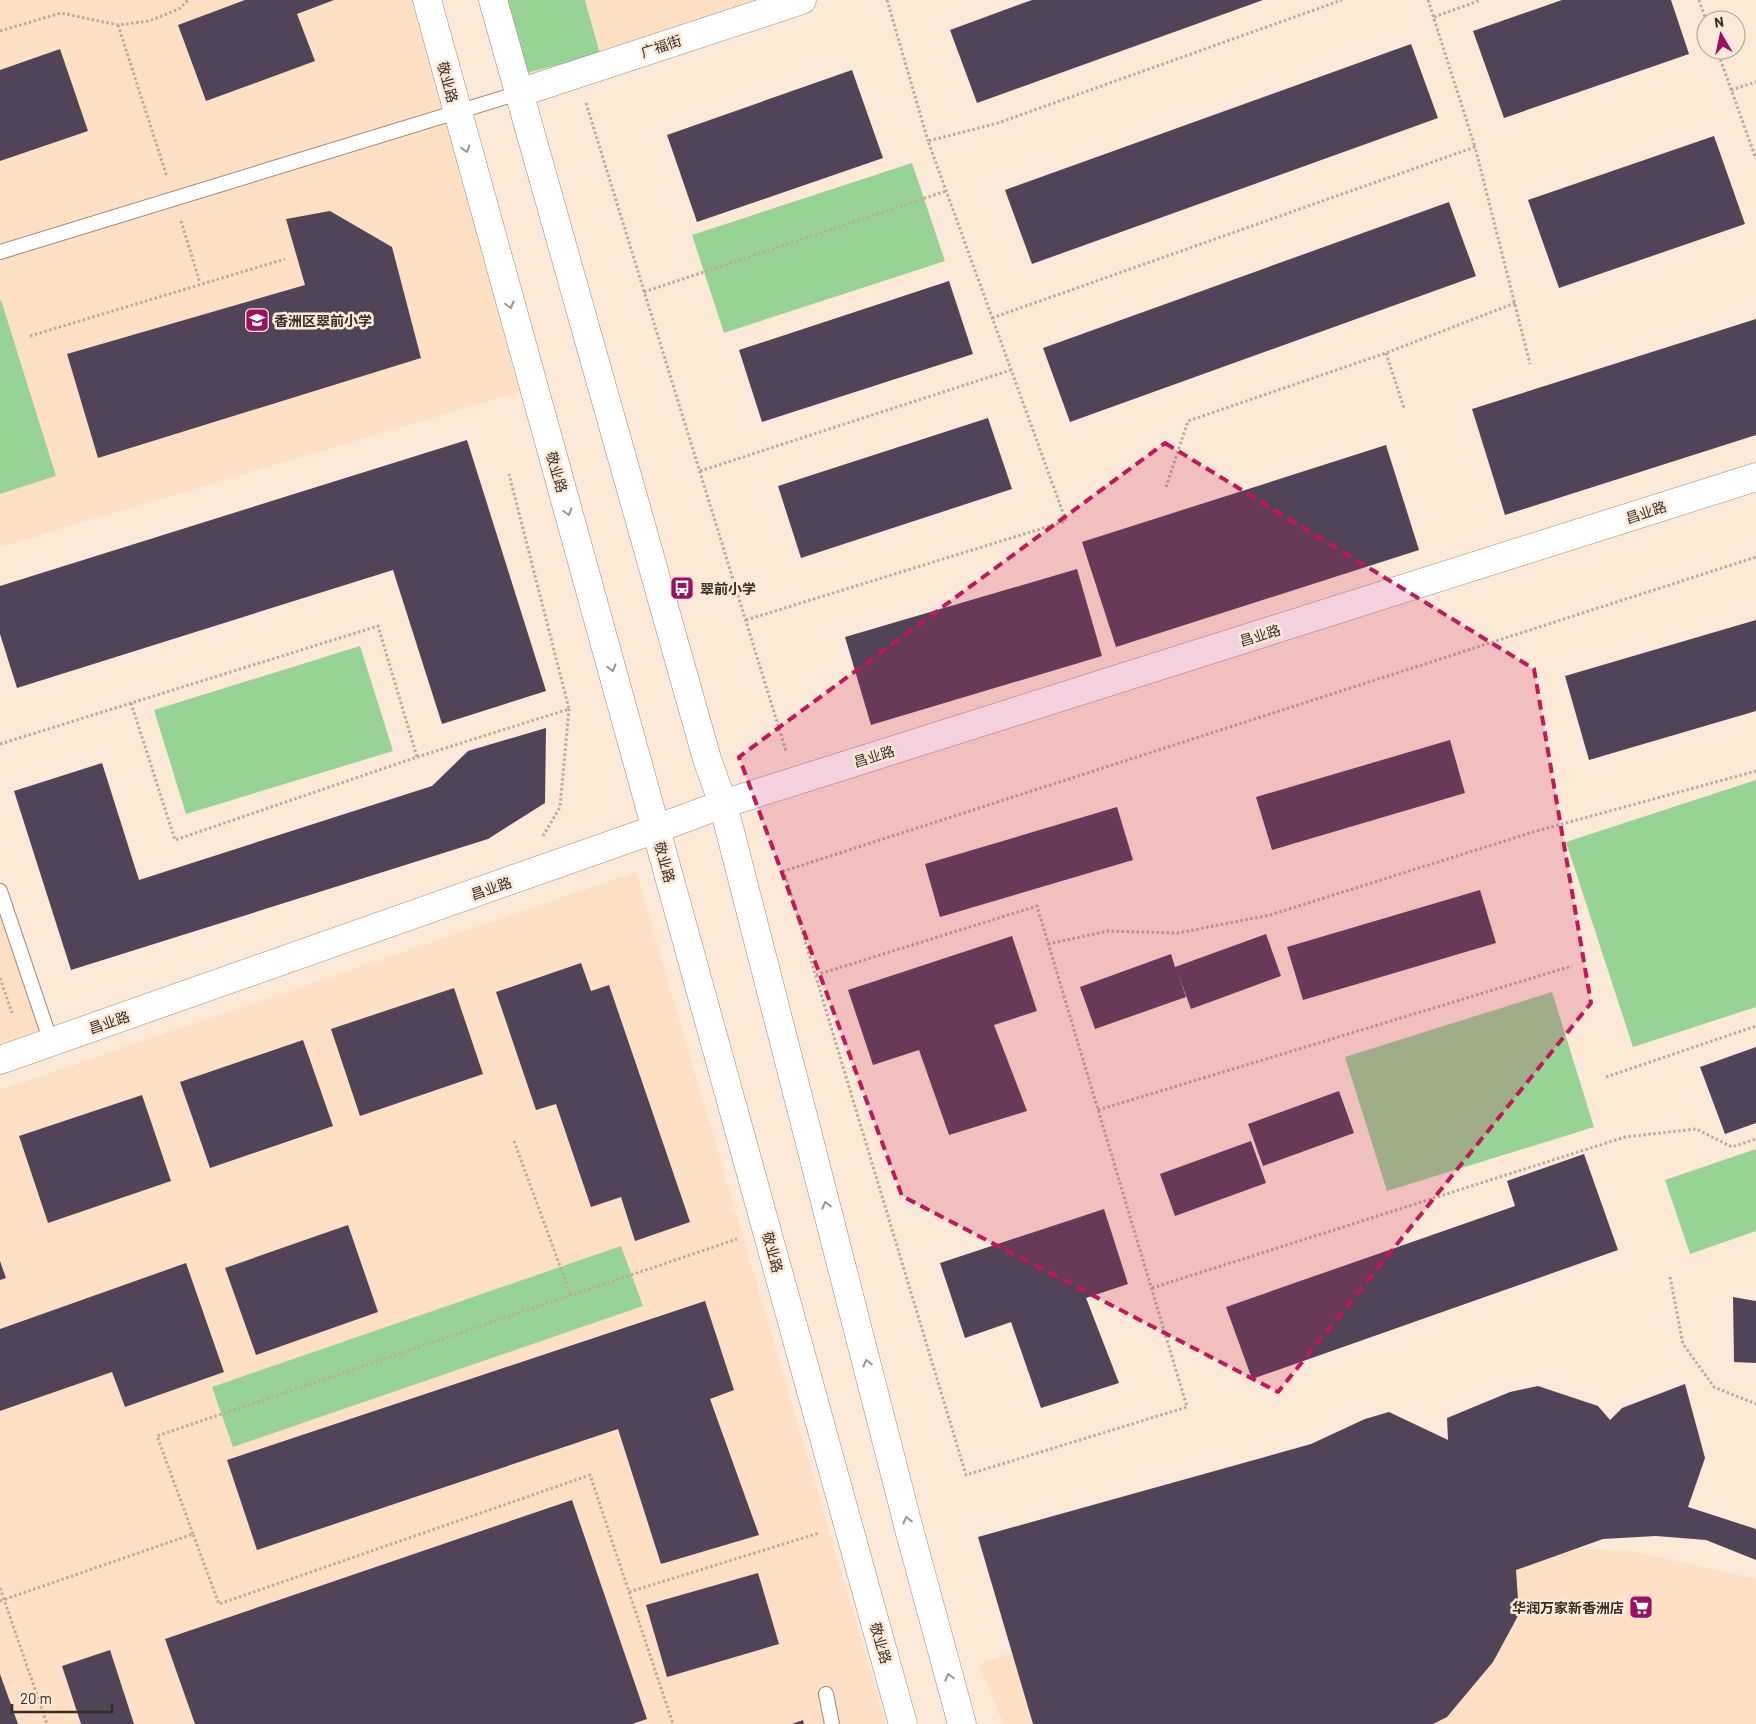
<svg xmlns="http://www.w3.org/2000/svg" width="1756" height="1724" font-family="Barlow,'Noto Sans SC',sans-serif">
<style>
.built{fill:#ffe0c5}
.green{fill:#97d395}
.building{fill:#514358}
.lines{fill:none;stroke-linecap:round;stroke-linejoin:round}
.lane-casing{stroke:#9e8875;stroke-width:16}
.street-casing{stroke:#9e8875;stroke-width:29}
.secondary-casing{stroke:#9e8875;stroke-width:29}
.path{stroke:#bcab9d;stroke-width:3;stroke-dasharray:2.5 2.5;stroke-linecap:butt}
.lane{stroke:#fff;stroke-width:14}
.street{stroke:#fff;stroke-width:28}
.secondary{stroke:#fff;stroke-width:28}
.oneway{stroke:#9a9692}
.marked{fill:#c2185b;fill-opacity:0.2;stroke:#c2185b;stroke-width:4;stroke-dasharray:10 6;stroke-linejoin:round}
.labels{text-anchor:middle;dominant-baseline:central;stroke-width:5;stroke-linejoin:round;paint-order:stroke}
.street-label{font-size:14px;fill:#362d25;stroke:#fde9d8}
.poi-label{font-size:14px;font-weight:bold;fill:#362d25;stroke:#fde9d8;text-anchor:start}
</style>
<rect width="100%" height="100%" fill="#fde9d8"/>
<!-- built -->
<g class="built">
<path d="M0 0H426L533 388 0 547Z"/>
<path d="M494 0H801L519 92Z"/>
<path d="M636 872 886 1724H0V1090Z"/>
<path d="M0 891 51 1042 0 1060Z"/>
<path d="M1382 1540 1632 1551 1756 1579V1724H1004L978 1664Z"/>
</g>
<!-- green -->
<g class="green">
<path d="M506 0H585L600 54 526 73Z"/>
<path d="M912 163 945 261 724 333 692 235Z"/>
<path d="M1 300 56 476 0 494V301Z"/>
<path d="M360 646 393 751 186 814 154 710Z"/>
<path d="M1756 780V1007L1633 1047 1566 842Z"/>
<path d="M1552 992 1594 1127 1387 1191 1345 1057Z"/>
<path d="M1756 1149V1231L1690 1254 1665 1180Z"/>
<path d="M621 1246 643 1306 233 1447 212 1387Z"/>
</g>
<!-- building -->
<g class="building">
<path d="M245 0H334L297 14 315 61 206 101 178 25Z"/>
<path d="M1032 0H1263L977 103 950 30Z"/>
<path d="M1562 0H1671L1689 54 1504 118 1473 31Z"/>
<path d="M1411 44 1438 118 1032 264 1005 190Z"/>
<path d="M60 49 88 131 0 161V70Z"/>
<path d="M852 70 883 158 697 222 667 135Z"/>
<path d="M1714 136 1745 224 1559 288 1528 200Z"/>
<path d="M1449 202 1476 276 1070 422 1043 348Z"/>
<path d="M330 211 392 247 421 358 98 458 67 354 305 285 286 219Z"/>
<path d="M949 281 973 354 762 422 739 350Z"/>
<path d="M1756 319V435L1505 515 1472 409Z"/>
<path d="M988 418 1012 489 801 558 778 486Z"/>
<path d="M467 440 546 691 442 724 393 570 17 688 0 634V586Z"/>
<path d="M1386 445 1419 550 1116 647 1082 542Z"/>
<path d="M1077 569 1102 656 871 725 845 637Z"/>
<path d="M1756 620V711L1589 760 1565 676Z"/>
<path d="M546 728 545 803 488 839 71 970 14 791 102 763 139 880 432 786 468 751Z"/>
<path d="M1450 740 1465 793 1272 850 1256 797Z"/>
<path d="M1117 807 1133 860 940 917 925 864Z"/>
<path d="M1480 890 1496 943 1303 1000 1287 947Z"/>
<path d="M1266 934 1281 976 1191 1009 1177 971 1186 997 1095 1029 1080 987 1171 954 1175 967Z"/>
<path d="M1012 936 1037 1011 994 1025 1027 1111 949 1135 919 1050 873 1065 848 990Z"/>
<path d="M581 963 591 991 609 985 690 1222 635 1241 621 1197 591 1207 556 1104 536 1110 496 992Z"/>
<path d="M454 988 483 1074 360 1116 331 1029Z"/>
<path d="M303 1040 333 1126 210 1168 180 1082Z"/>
<path d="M1756 1047V1123L1725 1134 1700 1067Z"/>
<path d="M1339 1091 1354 1133 1263 1166 1248 1124Z"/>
<path d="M142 1095 171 1181 48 1223 19 1136Z"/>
<path d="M1251 1141 1266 1183 1175 1216 1160 1174Z"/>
<path d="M1584 1154 1618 1250 1252 1379 1226 1307 1515 1206 1507 1181Z"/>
<path d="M1104 1209 1128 1284 1086 1298 1119 1383 1041 1408 1011 1322 965 1338 940 1263Z"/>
<path d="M348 1225 378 1312 256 1355 225 1268Z"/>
<path d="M0 1261 6 1278 0 1280Z"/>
<path d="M186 1263 224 1372 125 1407 112 1372 0 1411V1329Z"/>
<path d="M1733 1297 1756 1301V1363L1734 1362Z"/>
<path d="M705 1301 734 1390 710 1399 759 1535 661 1564 618 1429 257 1550 227 1460Z"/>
<path d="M1685 1384 1705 1458 1688 1507 1756 1529V1560L1706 1540 1656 1536 1603 1539 1516 1570 1519 1614 1493 1662 1447 1717 1433 1724H1033L978 1537 1311 1444 1365 1419 1389 1412 1448 1440 1447 1418 1510 1392 1538 1386 1598 1406 1610 1420 1622 1408Z"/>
<path d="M572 1500 647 1719 632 1724H195L165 1639Z"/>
<path d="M758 1573 779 1644 667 1677 646 1605Z"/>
<path d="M110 1650 134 1724H81L62 1666Z"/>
<path d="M0 1674 18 1724H0Z"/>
<path d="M803 1720 804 1724H792Z"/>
</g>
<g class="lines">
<!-- lane casing -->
<g class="lane-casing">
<g id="lane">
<path d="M0 252 519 93"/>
<path d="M0 891 51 1042"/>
<path d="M826 1694 832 1724"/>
</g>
</g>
<!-- street casing -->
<g class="street-casing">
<g id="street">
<path d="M519 93 802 0"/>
<path d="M0 1060 656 829 723 804 1756 477"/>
</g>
</g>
<!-- secondary casing -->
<g class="secondary-casing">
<g id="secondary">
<path d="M427 0 903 1724"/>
<path d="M493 0 707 759 723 804 909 1529 962 1724"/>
</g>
</g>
<!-- path -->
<g class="path">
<path d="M887 0 928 141"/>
<path d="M1428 0 1475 147"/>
<path d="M1699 0 1706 20"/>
<path d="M1434 17 1481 0"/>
<path d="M118 25 167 177"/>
<path d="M0 31 61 13 118 25 149 21 179 9 188 0"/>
<path d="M1717 50 1756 159"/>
<path d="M1731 90 1756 82"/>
<path d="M586 103 786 751"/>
<path d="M181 221 200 283"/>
<path d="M644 292 946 191"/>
<path d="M992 318 1475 147 1530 364"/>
<path d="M30 336 285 259"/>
<path d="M1386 353 1404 408"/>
<path d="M700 471 1011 370"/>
<path d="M1166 487 1188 421 1386 353 1515 303"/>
<path d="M746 620 1066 521 928 141 998 123 1342 0"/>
<path d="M0 744 378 626 417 757 175 840 131 703"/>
<path d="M417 757 569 709 509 474"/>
<path d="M543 836 560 807 569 709"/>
<path d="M1048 944 1108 931 1178 933 1270 915 1533 832 1756 771"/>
<path d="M816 975 1037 906 1187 1407 966 1475 784 871 1756 557"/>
<path d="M0 978 12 1013"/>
<path d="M1606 1077 1756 1026"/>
<path d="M1098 1110 1572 966"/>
<path d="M514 1141 571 1296"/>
<path d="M1670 1277 1683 1344 1714 1387 1756 1404"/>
<path d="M1152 1288 1625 1137 1696 1129 1732 1147 1756 1139"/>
<path d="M193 1534 157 1436 737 1239"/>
<path d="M0 1588 47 1724"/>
<path d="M629 1592 819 1533"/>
<path d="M0 1601 193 1534 219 1604 590 1475 673 1724"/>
</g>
<!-- lane -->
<use href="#lane" class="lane"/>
<!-- street -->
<use href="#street" class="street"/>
<!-- secondary -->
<use href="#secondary" class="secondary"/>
</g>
<!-- one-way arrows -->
<defs><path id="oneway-chevron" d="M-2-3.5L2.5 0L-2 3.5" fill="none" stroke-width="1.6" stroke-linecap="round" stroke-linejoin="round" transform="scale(1.25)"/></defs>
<g class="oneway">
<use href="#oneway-chevron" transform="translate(466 149) rotate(74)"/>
<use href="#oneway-chevron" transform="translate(510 305) rotate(74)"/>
<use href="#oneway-chevron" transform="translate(568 512) rotate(74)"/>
<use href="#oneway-chevron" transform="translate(612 668) rotate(74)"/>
<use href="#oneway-chevron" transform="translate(826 1205) rotate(-104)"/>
<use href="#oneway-chevron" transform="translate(867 1363) rotate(-104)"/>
<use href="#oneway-chevron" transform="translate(907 1520) rotate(-104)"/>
<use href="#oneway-chevron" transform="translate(949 1677) rotate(-105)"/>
</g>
<!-- marked area -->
<path class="marked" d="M1165 443 1534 669 1591 1003 1278 1392 902 1196 739 757Z"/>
<!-- icons -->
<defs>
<g id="school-square" transform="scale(1.25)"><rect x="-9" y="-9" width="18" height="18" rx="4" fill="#9a1163" stroke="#fde9d8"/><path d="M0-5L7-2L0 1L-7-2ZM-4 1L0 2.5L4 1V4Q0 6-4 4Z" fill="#fff"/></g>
<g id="bus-square" transform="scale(1.25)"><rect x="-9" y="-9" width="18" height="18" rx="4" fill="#9a1163" stroke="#fde9d8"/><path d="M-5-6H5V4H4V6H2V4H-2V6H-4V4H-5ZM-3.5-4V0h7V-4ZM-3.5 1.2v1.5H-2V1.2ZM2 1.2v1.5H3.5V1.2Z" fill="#fff"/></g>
<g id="supermarket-square" transform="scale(1.25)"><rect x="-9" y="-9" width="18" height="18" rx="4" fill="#9a1163" stroke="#fde9d8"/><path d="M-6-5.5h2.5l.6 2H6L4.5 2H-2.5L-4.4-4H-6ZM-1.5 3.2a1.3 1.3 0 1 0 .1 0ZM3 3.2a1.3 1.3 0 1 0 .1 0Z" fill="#fff"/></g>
</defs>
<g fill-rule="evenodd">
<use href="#school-square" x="257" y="320"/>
<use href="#bus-square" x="682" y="588"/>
<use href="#supermarket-square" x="1641" y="1607"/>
</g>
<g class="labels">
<!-- street labels -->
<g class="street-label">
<text transform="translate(661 46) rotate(-18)">广福街</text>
<text transform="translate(448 82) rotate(75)">敬业路</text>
<text transform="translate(557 472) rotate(74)">敬业路</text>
<text transform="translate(1646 512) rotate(-18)">昌业路</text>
<text transform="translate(1260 635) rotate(-17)">昌业路</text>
<text transform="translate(874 756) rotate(-17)">昌业路</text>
<text transform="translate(665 862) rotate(75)">敬业路</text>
<text transform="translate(491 888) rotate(-19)">昌业路</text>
<text transform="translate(109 1022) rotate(-19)">昌业路</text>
<text transform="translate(773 1252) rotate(75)">敬业路</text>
<text transform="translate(881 1643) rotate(74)">敬业路</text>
</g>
<!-- poi labels -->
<g class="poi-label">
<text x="274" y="320">香洲区翠前小学</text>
<text x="700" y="588">翠前小学</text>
<text x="1624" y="1607" text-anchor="end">华润万家新香洲店</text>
</g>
</g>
<!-- north arrow -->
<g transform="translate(1721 35) rotate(351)"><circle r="24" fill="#fde9d8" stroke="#ad9e90"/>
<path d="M0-4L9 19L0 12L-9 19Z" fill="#9a1163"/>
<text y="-8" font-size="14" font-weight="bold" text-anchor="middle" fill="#362d25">N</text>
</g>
<!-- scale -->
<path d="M12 1704v8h100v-8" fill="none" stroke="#362d25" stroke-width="2.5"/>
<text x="20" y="1704" font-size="15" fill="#362d25" stroke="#fde9d8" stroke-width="4" paint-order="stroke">20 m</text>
</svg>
